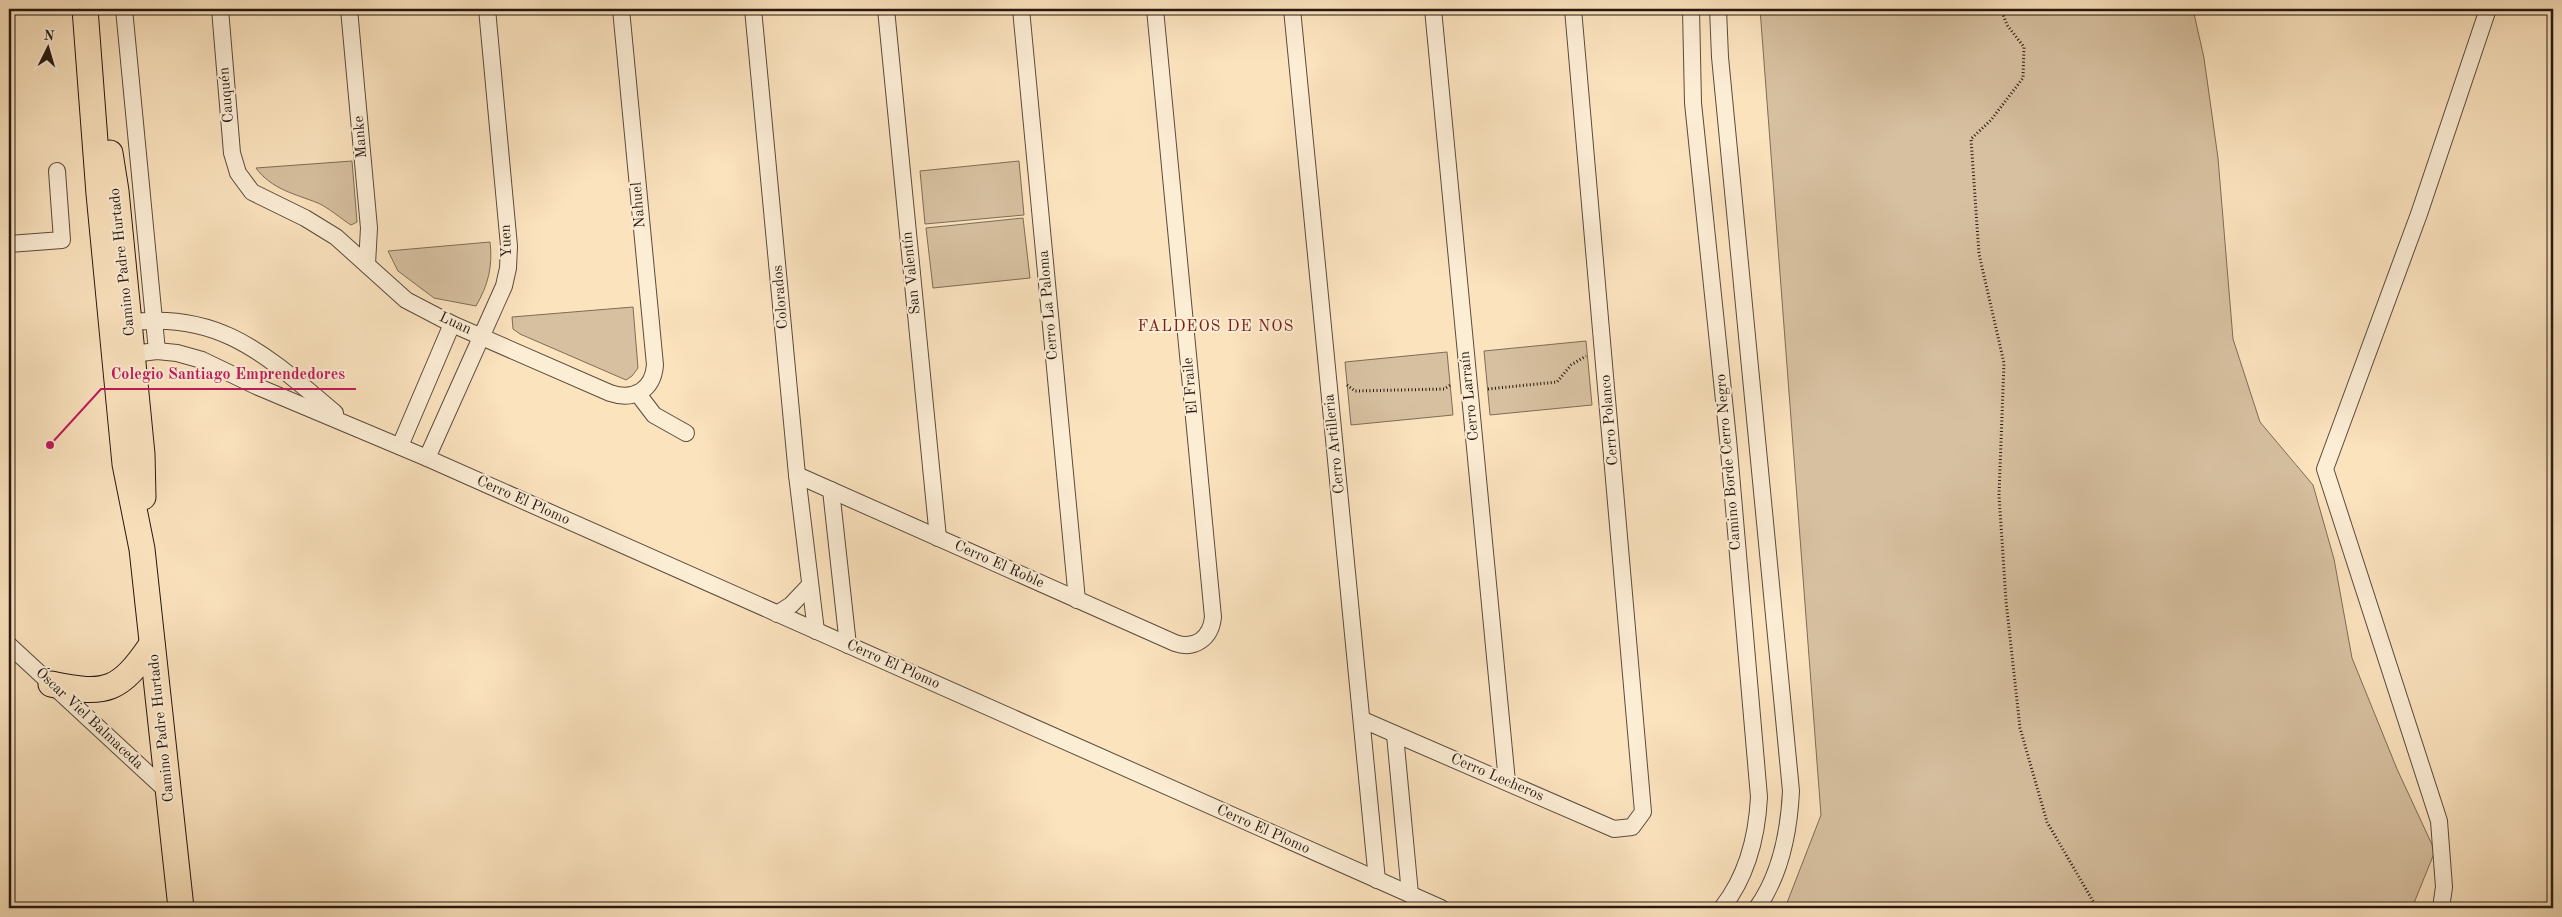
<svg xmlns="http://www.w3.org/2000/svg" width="2562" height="917" font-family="'Old Standard TT',serif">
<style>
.green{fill:#d7c0a0;stroke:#7e6c58}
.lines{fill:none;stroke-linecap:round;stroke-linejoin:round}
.street-casing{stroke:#5b4b3c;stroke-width:18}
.primary-casing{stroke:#261810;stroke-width:27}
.path{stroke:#261810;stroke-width:3;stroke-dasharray:1 2.5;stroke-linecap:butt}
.street{stroke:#fcedd5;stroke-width:16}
.primary{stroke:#fbe3be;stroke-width:25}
.labels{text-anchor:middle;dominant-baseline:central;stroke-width:4;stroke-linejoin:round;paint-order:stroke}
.street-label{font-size:15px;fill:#261810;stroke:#fcedd5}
.neighbourhood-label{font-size:16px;letter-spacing:1px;fill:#7a1f14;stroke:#fcedd5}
.leader{fill:none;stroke:#c2185b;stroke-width:2}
.callout-dot{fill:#c2185b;stroke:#fcedd5;stroke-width:2}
.callout-label{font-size:16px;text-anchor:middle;font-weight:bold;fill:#c2185b;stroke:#fcedd5;stroke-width:4;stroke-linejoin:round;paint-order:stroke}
</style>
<rect width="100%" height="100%" fill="#fbe3be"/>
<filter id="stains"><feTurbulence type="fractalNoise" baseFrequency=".004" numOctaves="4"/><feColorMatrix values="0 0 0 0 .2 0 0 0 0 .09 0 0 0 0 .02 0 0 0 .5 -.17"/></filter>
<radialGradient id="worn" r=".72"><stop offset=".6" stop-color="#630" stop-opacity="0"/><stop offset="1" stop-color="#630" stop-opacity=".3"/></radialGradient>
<!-- green -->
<g class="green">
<path d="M1760 9H2193L2204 58 2218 158 2233 339 2260 422 2313 485 2334 559 2352 658 2397 769 2435 851 2412 908H1785L1821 815Z"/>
<path d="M352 161 357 222 351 225C340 218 329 208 318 203 295 194 271 189 256 168Z"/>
<path d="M1019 161 1024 215 925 224 920 171Z"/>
<path d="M1023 218 1030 278 933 288 926 228Z"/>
<path d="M490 242C493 267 488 285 476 306L434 298 398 271 388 251Z"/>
<path d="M633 307 638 368 632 376 626 380 520 334 513 329 512 317Z"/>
<path d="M1586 341 1592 405 1490 415 1484 351Z"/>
<path d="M1447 352 1453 415 1351 425 1345 362Z"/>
</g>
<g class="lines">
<!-- street casing -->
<g class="street-casing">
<g id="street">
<path d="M124 9 157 351"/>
<path d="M220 9 232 153 238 173 252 192 305 218 336 237 406 300 452 324 610 393C634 401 653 390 655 365L621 9"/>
<path d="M349 9 369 228 367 264"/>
<path d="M753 9 797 475 816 631"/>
<path d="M886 9 938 538"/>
<path d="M1021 9 1077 600"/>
<path d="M1292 9 1377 880"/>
<path d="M1433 9 1507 782"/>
<path d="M1691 9 1693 103 1728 439 1759 797C1757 837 1747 876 1722 908"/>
<path d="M1718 9 1720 57 1791 791C1789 832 1781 874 1757 908"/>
<path d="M9 244 62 240 57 171"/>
<path d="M120 324C217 307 266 355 335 413"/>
<path d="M124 355 157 351 177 353 202 360 256 386 427 458 1441 908"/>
<path d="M638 394 654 415 686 433"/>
<path d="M400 446 452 324"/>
<path d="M427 458 504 286 508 268 509 246 487 9"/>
<path d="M797 475 1175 643C1195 650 1211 638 1213 617L1155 9"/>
<path d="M831 490 848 645"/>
<path d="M777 614 791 605 810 585"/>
<path d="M9 645 169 793"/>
<path d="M1363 720 1614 829 1632 827 1643 812 1573 9"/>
<path d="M1395 735 1410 894"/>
<path d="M2441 908 2444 887 2439 821 2325 469 2419 214 2488 9"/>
</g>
</g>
<!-- primary casing -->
<g class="primary-casing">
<g id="primary">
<path d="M85 9 99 194 125 464 142 549 181 908"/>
<path d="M110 153 116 191 142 454 143 497"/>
<path d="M51 684C107 696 120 691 152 644"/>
</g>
</g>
<!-- path -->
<g class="path">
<path d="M2001 9 2007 25 2024 47 2023 78 1991 120 1971 139 1979 254 2004 363 1999 495 2006 601 2020 728 2047 822 2097 908"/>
<path d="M1347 385 1355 391 1444 389 1452 384"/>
<path d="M1488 389 1557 382 1571 365 1586 356"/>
</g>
<!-- street -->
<use href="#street" class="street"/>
<!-- primary -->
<use href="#primary" class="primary"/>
</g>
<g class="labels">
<!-- street labels -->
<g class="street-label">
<text transform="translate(227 95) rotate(-95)">Cauquén</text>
<text transform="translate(361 137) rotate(-95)">Manke</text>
<text transform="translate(639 205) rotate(-95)">Nahuel</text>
<text transform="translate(507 241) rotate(-93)">Yuen</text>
<text transform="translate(123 262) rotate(-96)">Camino Padre Hurtado</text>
<text transform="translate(912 273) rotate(-96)">San Valentín</text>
<text transform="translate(781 297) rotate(-95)">Colorados</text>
<text transform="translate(1049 305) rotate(-95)">Cerro La Paloma</text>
<text transform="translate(455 324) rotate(25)">Luan</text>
<text transform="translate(1191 386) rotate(-95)">El Fraile</text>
<text transform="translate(1470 396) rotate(-96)">Cerro Larraín</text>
<text transform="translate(1610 420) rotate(-95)">Cerro Polanco</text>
<text transform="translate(1335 444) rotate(-96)">Cerro Artilleria</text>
<text transform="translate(1729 462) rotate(-95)">Camino Borde Cerro Negro</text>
<text transform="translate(523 501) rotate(24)">Cerro El Plomo</text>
<text transform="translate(999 565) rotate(24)">Cerro El Roble</text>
<text transform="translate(893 665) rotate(24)">Cerro El Plomo</text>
<text transform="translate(89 719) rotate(43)">Óscar Viel Balmaceda</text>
<text transform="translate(162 728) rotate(-96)">Camino Padre Hurtado</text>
<text transform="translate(1497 778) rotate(23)">Cerro Lecheros</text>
<text transform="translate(1263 830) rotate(24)">Cerro El Plomo</text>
</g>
<!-- neighbourhood labels -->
<g class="neighbourhood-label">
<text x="1216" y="327">FALDEOS DE NOS</text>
</g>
</g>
<!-- callouts -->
<path class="leader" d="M50 445L101 389H356"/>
<circle class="callout-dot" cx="50" cy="445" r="5"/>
<g class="callout-label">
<text x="228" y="379">Colegio Santiago Emprendedores</text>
</g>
<!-- margin -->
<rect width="2562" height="917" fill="none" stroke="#fbe3be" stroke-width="30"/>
<rect x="10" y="10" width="2542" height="897" fill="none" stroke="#261810" stroke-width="2.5"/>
<rect x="15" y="15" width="2532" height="887" fill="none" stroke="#261810"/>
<!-- north arrow -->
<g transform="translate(48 48) rotate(5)" stroke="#fcedd5" stroke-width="4" paint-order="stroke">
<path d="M0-4L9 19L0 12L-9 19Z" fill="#261810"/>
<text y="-8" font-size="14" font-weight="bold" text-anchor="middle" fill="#261810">N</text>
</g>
<rect width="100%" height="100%" filter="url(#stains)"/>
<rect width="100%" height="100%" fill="url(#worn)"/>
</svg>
